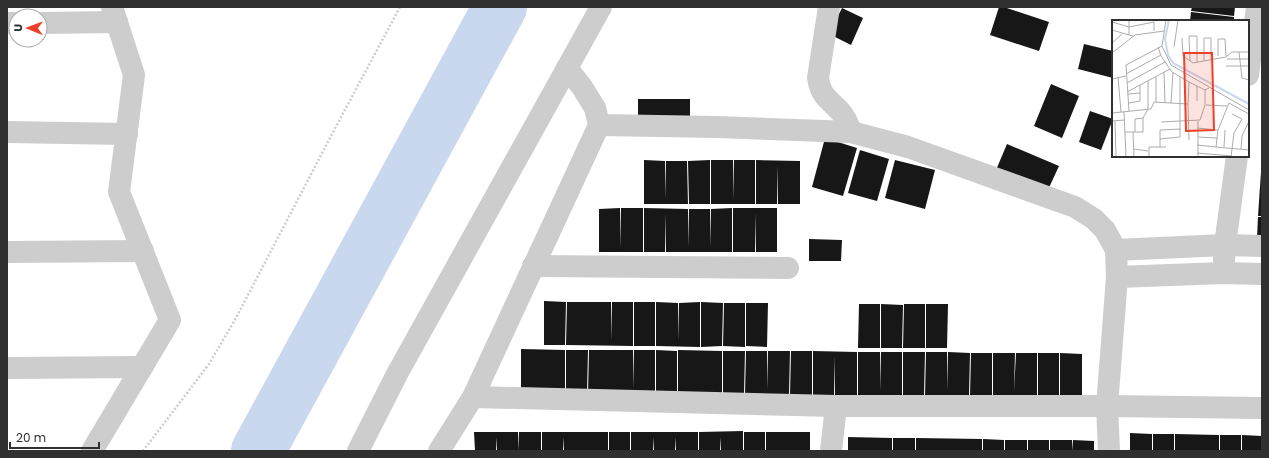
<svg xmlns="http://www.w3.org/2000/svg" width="1269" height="458" font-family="Poppins,sans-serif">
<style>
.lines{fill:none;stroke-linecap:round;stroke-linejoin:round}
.river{stroke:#c9d8ee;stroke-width:54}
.building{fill:#171717}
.path{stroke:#cdcdcd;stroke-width:2.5;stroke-dasharray:2 2;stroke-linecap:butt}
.minor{stroke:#cdcdcd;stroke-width:22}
.inset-river{fill:none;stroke:#c9d8ee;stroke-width:2}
.inset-road{fill:none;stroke:#acacac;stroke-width:1}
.view{fill:#ef412a;fill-opacity:0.15;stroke:#ef412a;stroke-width:2}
.inset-edge{fill:none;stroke:#303030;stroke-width:2}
</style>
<rect width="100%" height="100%" fill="#fff"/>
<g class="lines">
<!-- river -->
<path class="river" d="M258 451 500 7"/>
</g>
<!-- building -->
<g class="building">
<path d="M999 7H1004L1049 22 1039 51 990 35Z"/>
<path d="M1192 7H1235L1234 16 1191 11Z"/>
<path d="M842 8 863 18 851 45 829 34Z"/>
<path d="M1191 12 1234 17V21H1190Z"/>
<path d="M1084 44 1113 51V78L1078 69Z"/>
<path d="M1051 84 1079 96 1062 138 1034 126Z"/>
<rect x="638" y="99" width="52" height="24"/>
<path d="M1090 111 1113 119 1101 150 1079 142Z"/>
<path d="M825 138 857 148 843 196 812 187Z"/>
<path d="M1007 144 1059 166 1047 192 996 170Z"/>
<path d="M860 150 889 159 877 201 848 193Z"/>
<path d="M644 160 665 161V199L666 161H687L688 204H644Z"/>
<path d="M710 160V204H689L688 161Z"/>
<path d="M711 160H733V200L734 160H755V204H711Z"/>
<path d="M756 160 800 161V204H778V165L777 204H756Z"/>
<path d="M895 160 935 170 925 209 885 198Z"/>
<path d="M1261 172 1262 173V216H1258Z"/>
<path d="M620 208 621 248V208H643V252H599V209Z"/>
<path d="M644 208 688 209V247L689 209H710L711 247V209L732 208V252H666L665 213V252H644Z"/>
<path d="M733 208H777V252H756L755 213V252H733Z"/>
<path d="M1258 217H1262V239L1257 238Z"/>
<path d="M809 239 842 240 841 261H809Z"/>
<path d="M544 301 566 302 565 345H544Z"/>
<path d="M567 302H611V341L612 302H633V346L566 345Z"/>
<rect x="634" y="302" width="21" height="44"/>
<path d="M656 302 678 303V341L679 303 700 302V347L656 346Z"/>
<path d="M701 302 723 303 722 346 701 347Z"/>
<path d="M724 303H745V347L723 346Z"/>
<path d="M746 303H768L767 347 746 346Z"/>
<path d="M859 304H880V348H858Z"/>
<path d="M881 304 903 305 902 348H881Z"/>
<path d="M904 304H925V348H903Z"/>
<path d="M926 304H948L947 348H926Z"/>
<path d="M521 349 565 350V393H521Z"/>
<path d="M566 350H588L587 394 566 393Z"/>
<path d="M589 350H633V389L634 350H655V394H588Z"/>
<path d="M656 350 677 351V394H656Z"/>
<path d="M678 350 722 351V394H678Z"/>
<path d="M723 351H745L744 395 723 394Z"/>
<path d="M746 351H767L768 390V351H790L789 395 745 394Z"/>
<path d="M791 351H812V395H790Z"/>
<path d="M813 351 857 352V395H835V356L834 395H813Z"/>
<path d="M858 352H880V391L881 352H902V396H858Z"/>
<path d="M903 352H925L924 396H903Z"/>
<path d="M926 352H947L948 391V352L970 353 969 396H925Z"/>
<path d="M971 353H992V397L970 396Z"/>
<path d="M993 353H1015L1014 392 1016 353H1037V397H993Z"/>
<rect x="1038" y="353" width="21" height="44"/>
<path d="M1060 353 1082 354V397H1060Z"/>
<path d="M743 431V451H721L720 437V451H699V432Z"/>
<path d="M474 432H518L519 451H497L496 437V451H475Z"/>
<rect x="519" y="432" width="22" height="19"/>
<path d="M542 432H608V451H586V437V451H564L563 437V451H542Z"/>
<rect x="609" y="432" width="21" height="19"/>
<path d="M631 432H698V451H676L675 437V451H654L653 437V451H631Z"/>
<rect x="744" y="432" width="21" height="19"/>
<path d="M766 432H810V451H788V437V451H766Z"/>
<path d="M1130 433 1152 434V451H1130Z"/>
<rect x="1153" y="434" width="21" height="17"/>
<path d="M1175 434 1219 435V451H1175Z"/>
<rect x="1220" y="435" width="21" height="16"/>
<path d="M1242 435 1262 436V451H1242Z"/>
<path d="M848 437 892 438V451H848Z"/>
<rect x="893" y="438" width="22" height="13"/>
<path d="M916 438 982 439V451H960V444V451H916Z"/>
<path d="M983 439 1004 440V451H983Z"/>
<rect x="1005" y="440" width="22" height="11"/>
<rect x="1028" y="440" width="21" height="11"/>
<rect x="1050" y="440" width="22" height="11"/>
<path d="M1073 440 1094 441V451H1072Z"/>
</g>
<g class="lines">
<!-- path -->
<path class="path" d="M143 451 209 364 236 318 332 134 400 7"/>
<!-- minor -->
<g class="minor">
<path d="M829 7 818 78C821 96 827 98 839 110 845 116 848 124 851 132"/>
<path d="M7 23H16"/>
<path d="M40 23 117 22"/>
<path d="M567 68 582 87 595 108 599 125 473 397 836 406 831 451"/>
<path d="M1248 75 1257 7"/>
<path d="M599 125 717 127 851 132 908 147 1075 207 1094 219 1105 230 1116 250 1117 277 1107 406 1109 451"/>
<path d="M7 132 127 134"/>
<path d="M1116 250 1225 245 1262 246"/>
<path d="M7 252 143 251"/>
<path d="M1224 260 1225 245 1237 156"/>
<path d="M533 266 788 268"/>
<path d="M1117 277 1224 273 1262 274"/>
<path d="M7 368 142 367"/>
<path d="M836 406H1107L1262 408"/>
<path d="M92 451 170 320 119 192 134 75 112 7"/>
<path d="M358 451 397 374 601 7"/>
<path d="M439 451 473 397"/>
</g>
</g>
<!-- overview -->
<g transform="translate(1112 20)">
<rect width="137" height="137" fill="#fff"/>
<path class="inset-river" d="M57 0 53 19 56 35 61 43 137 84"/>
<path class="inset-road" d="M17 0V15L21 16M54 0 50 26 59 45 137 90M0 2 17 7M17 7 42 2V11M0 10 17 15M70 18 71 36 81 43 114 37 120 32H137M0 23 10 14M46 27 49 36 60 52 77 62M62 27 66 0M127 32 130 58 137 60M0 33 23 15 52 11M106 36V19H113L114 36M115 39H137M78 41 77 16H85V42M92 41V18H99V40M114 46H137M52 52 53 82M14 54 49 35M6 57 9 92M44 57V82M68 57V101L88 100 93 85V70M0 59 14 56M15 63 53 42M85 66V81M15 72 58 49M16 74 28 73M17 83 28 81V65M59 83 61 52M76 84 77 120M94 85 115 86M17 91 14 45 50 26M12 92 14 137M0 93 39 89 42 82 76 84 77 62 93 70 97 68M0 101 13 100M3 101 4 137M85 108 106 110 117 83 137 94M13 112H31V98M21 112 22 137M23 112V99L31 98 36 89V61M86 117 105 118M48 119 68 117V101L49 102M85 125 104 127 106 110M48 127V110L69 109M104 127 137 130M112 127 113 110M22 129 36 131M129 129 130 116 137 101M85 133 120 136M37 137V127H54M86 137V101M119 137 122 113 130 99 120 94"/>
<path class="view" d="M72 33H100L102 110 74 111Z"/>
<rect width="137" height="137" class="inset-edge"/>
</g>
<!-- border -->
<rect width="1269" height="458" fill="none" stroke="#303030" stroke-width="16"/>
<!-- north arrow -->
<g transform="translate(28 28) rotate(271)"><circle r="19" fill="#ffffff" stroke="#acacac"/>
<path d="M0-3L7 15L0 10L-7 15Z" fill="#ef412a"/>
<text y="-6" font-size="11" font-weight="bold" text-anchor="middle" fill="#303030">U</text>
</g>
<!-- scale -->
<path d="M10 442v6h89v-6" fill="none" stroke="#303030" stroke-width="2"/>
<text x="16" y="442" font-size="12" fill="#303030" stroke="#ffffff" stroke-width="3" paint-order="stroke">20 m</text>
</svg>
